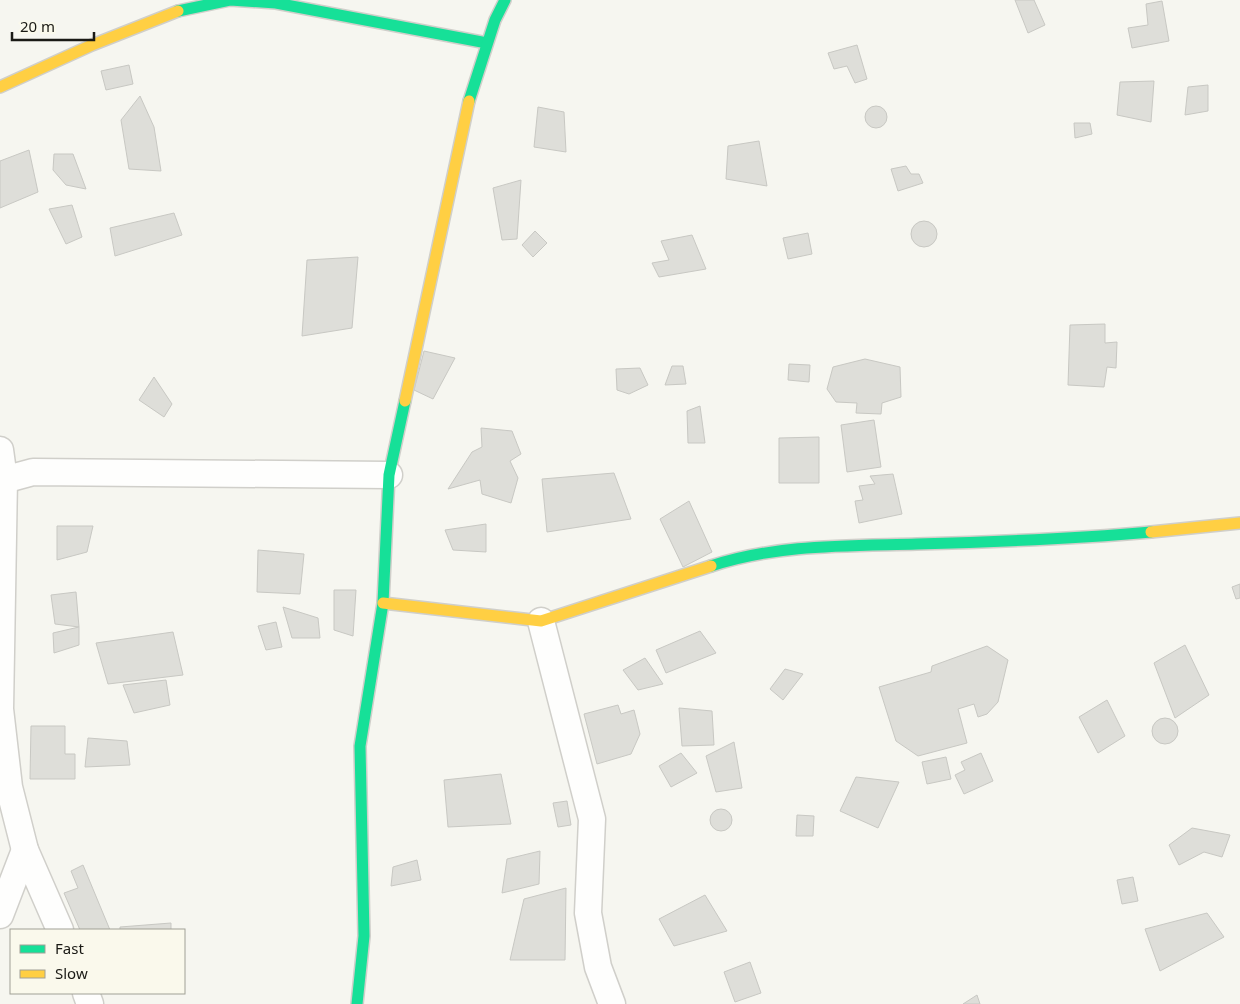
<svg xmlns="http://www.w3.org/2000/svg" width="1240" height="1004" font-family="'Noto Sans',sans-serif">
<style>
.building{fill:#deded9;stroke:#c8c8c3}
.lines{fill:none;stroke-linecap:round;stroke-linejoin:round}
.street-casing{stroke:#d0cfca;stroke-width:29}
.fast-casing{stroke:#d0cfca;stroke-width:14}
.slow-casing{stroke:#d0cfca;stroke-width:14}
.street{stroke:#fefefd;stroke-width:26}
.fast{stroke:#16e098;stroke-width:11}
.slow{stroke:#ffcf43;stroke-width:11}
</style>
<rect width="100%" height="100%" fill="#f6f6f0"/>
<!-- building -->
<g class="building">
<path d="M1015 0H1034L1045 25 1028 33Z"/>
<path d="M1162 1 1169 41 1132 48 1128 28 1148 25 1146 4Z"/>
<path d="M857 45 867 79 855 83 847 66 834 69 828 53Z"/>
<path d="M129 65 133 84 106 90 101 71Z"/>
<path d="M1154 81 1151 122 1117 115 1120 82Z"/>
<path d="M1208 85V111L1185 115 1188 87Z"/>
<path d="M140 96 154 127 161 171 129 169 121 120Z"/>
<circle cx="876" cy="117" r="11"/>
<path d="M538 107 564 112 566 152 534 147Z"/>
<path d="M1074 123H1090L1092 134 1075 138Z"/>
<path d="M759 141 767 186 726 179 728 146Z"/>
<path d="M29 150 38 192 0 208V161Z"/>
<path d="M54 154H73L86 189 66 185 53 170Z"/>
<path d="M906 166 911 174H919L923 183 898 191 891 169Z"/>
<path d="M521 180 517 239 502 240 493 188Z"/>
<path d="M72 205 82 237 66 244 49 209Z"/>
<path d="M174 213 182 235 115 256 110 228Z"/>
<circle cx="924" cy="234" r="13"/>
<path d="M535 231 547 243 533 257 522 245Z"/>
<path d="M808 233 812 254 788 259 783 238Z"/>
<path d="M692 235 706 269 659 277 652 263 669 260 661 241Z"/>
<path d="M358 257 352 328 302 336 307 260Z"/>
<path d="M1105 324V343L1117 342 1116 368 1107 367 1104 387 1068 385 1070 325Z"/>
<path d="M424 351 455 358 433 399 414 390Z"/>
<path d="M865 359 900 367 901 397 882 403 881 414 856 413 857 403 836 402 827 389 833 367Z"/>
<path d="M789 364 810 365 809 382 788 380Z"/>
<path d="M672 366H683L686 384 665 385Z"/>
<path d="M640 368 648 385 629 394 617 390 616 369Z"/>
<path d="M154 377 172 404 164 417 139 400Z"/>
<path d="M700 406 705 443H688L687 411Z"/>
<path d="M874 420 881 467 847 472 841 425Z"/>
<path d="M481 428 512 431 521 454 510 461 518 478 511 503 482 494 480 480 448 489 472 452 482 447Z"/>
<path d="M819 437V483H779V438Z"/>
<path d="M614 473 631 519 547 532 542 479Z"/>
<path d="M893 474 902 514 859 523 855 501 863 500 859 486 875 484 870 476Z"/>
<path d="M689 501 712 552 683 567 660 519Z"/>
<path d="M486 524V552L453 550 445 530Z"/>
<path d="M57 526H93L87 552 57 560Z"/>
<path d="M258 550 304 554 300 594 257 592Z"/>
<path d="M1240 584V598L1236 599 1232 587Z"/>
<path d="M334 590H356L353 636 334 630Z"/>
<path d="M76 592 79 627 55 624 51 595Z"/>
<path d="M283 607 318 618 320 638H292Z"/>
<path d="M276 622 282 647 266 650 258 626Z"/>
<path d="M79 627V645L54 653 53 633Z"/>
<path d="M700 631 716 653 666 673 656 650Z"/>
<path d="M173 632 183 675 108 684 96 643Z"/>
<path d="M1185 645 1209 695 1175 718 1154 663Z"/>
<path d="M987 646 1008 660 998 702 987 714 978 717 974 704 958 709 967 743 918 756 896 741 879 687 931 672 932 666Z"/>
<path d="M645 658 663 684 638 690 623 670Z"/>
<path d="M785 669 803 674 783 700 770 689Z"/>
<path d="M166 680 170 705 134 713 123 685Z"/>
<path d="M1107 700 1125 736 1098 753 1079 717Z"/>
<path d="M618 705 621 714 634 710 640 734 631 754 597 764 584 714Z"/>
<path d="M679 708 712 711 714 745 682 746Z"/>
<circle cx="1165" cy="731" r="13"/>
<path d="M31 726H65V754H75V779H30Z"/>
<path d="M88 738 127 741 130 765 85 767Z"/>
<path d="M734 742 742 788 716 792 706 756Z"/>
<path d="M681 753 697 773 671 787 659 766Z"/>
<path d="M981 753 993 781 964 794 955 775 965 770 961 762Z"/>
<path d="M946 757 951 779 927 784 922 762Z"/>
<path d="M501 774 511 824 448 827 444 780Z"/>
<path d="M856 777 899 782 878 828 840 811Z"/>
<path d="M567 801 571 825 558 827 553 803Z"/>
<circle cx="721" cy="820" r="11"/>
<path d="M797 815 814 816 813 836H796Z"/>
<path d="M1192 828 1230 835 1222 857 1204 852 1179 865 1169 845Z"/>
<path d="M540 851 539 884 502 893 507 859Z"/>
<path d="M417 860 421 880 391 886 393 867Z"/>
<path d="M83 865 110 930H80L64 893 78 888 71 871Z"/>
<path d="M1133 877 1138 901 1122 904 1117 880Z"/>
<path d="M566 888 565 960H510L524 899Z"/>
<path d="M705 895 727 931 674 946 659 919Z"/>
<path d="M1207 913 1224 937 1160 971 1145 929Z"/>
<path d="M171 923V930H120V927Z"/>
<path d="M750 962 761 993 735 1002 724 972Z"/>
<path d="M977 995 980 1004H963Z"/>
</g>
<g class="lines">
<!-- street casing -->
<g class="street-casing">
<g id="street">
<path d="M0 450 4 479 0 709 9 787 25 850 60 930"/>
<path d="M0 481 33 472 389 475"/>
<path d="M541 621 592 819 588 913 598 967 612 1004"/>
<path d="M0 915 25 850"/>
<path d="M86 993 90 1004"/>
</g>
</g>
<!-- fast casing -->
<g class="fast-casing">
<g id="fast">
<path d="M178 11 230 0 276 3 487 43"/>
<path d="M469 101 495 20 505 0"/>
<path d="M711 566C777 544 848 546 917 544 995 542 1073 539 1151 532"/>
<path d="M357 1004 364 936 360 746 383 603 389 475 405 401"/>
</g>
</g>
<!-- slow casing -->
<g class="slow-casing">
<g id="slow">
<path d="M0 87 92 45 178 11"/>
<path d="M405 401 469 101"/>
<path d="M1151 532 1240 523"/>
<path d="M383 603 541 621 711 566"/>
</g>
</g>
<!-- street -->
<use href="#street" class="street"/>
<!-- fast -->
<use href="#fast" class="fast"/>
<!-- slow -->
<use href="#slow" class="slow"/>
</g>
<!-- legend -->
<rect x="10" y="929" width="175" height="65" fill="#faf9ec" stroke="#a0a096"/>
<rect x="20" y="945" width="25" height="8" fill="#16e098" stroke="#a0a096"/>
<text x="55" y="954" font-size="15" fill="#1a1a15">Fast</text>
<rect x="20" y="970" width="25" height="8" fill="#ffcf43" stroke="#a0a096"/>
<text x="55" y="979" font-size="15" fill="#1a1a15">Slow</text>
<!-- scale -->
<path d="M12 32v8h82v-8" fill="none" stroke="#1a1a15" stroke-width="2.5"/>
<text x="20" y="32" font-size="15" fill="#1a1a15" stroke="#faf9ec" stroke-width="4" paint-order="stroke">20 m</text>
</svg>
